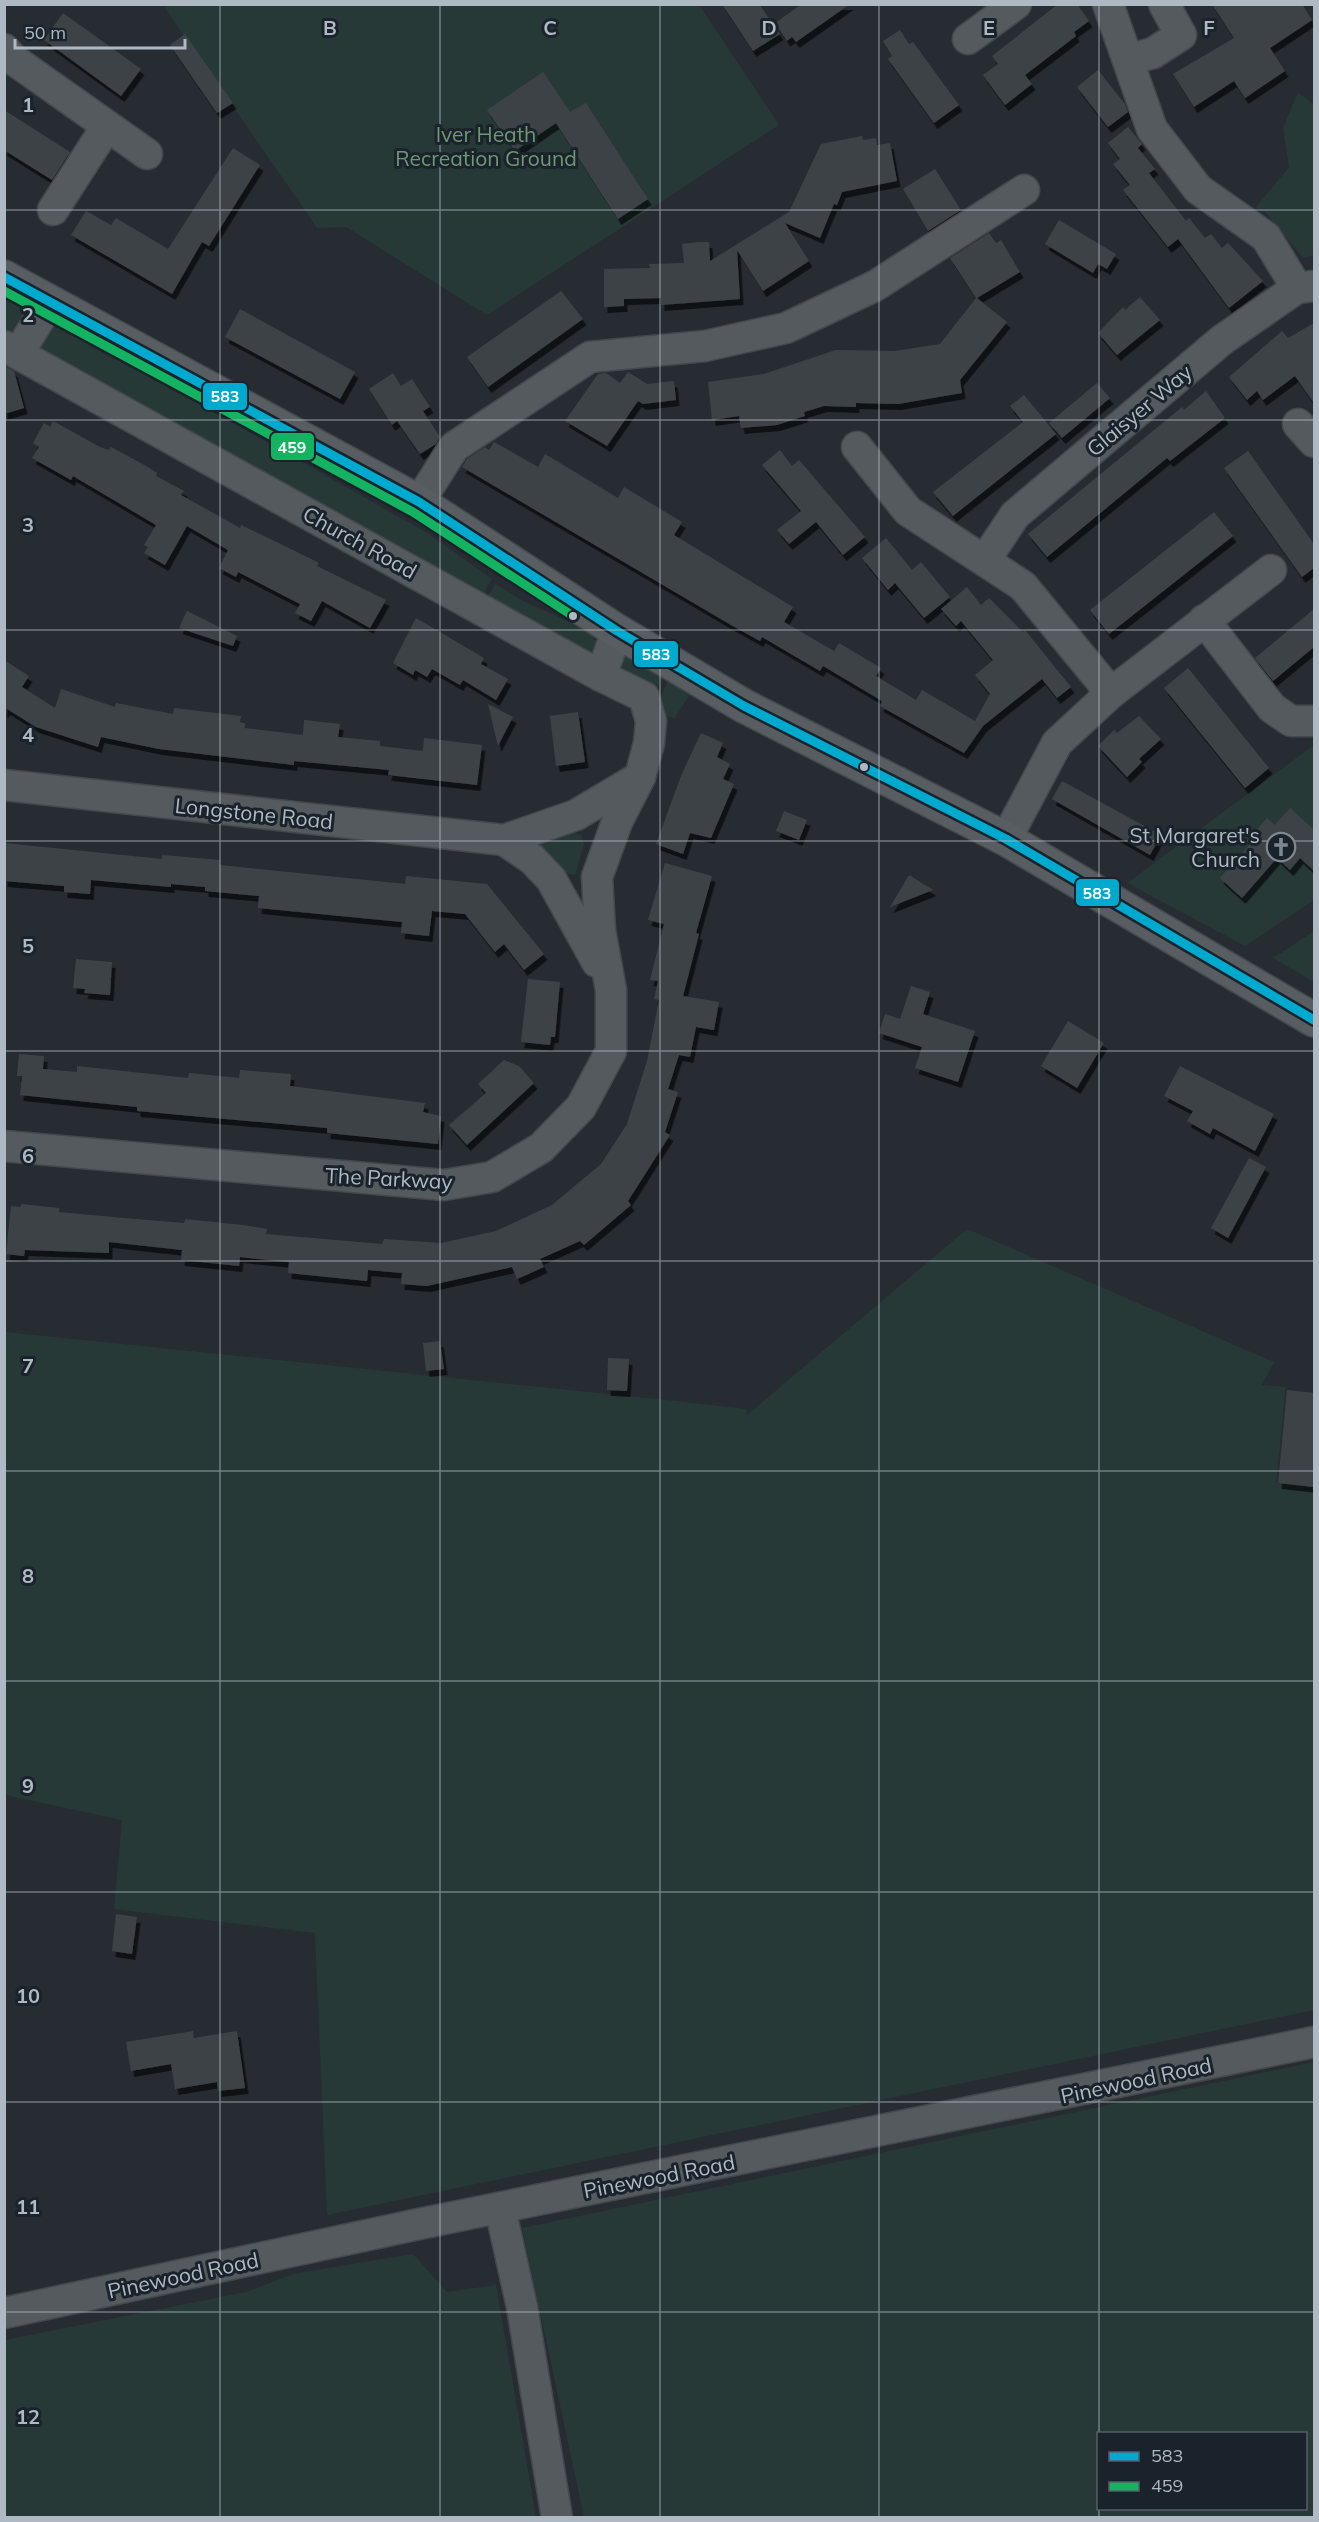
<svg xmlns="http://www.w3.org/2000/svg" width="1319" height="2522" font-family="Mulish,sans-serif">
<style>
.green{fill:#263937;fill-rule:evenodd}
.building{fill:#3e4347;filter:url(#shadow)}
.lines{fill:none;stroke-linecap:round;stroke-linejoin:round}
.minor-casing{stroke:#44484c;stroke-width:33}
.major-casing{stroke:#43494e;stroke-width:36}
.minor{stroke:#555a5f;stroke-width:30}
.major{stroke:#575d61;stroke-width:33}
.bus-1-casing{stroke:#1a232b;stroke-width:14}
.bus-2-casing{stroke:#1a232b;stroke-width:14}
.bus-1{stroke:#00a9ce;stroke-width:9}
.bus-2{stroke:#13b361;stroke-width:9}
.grid{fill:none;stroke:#afb9c3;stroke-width:1.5;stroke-opacity:0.55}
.bus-dot{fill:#afb9c3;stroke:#1a232b;stroke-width:2}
.labels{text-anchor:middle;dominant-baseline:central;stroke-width:6;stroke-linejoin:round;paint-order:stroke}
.park-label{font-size:21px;fill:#709773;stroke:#1a232b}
.street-label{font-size:21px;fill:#afb9c3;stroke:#1a232b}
.poi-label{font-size:21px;fill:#afb9c3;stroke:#1a232b;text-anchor:end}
.grid-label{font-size:20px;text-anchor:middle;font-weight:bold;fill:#afb9c3;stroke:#1a232b;stroke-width:6;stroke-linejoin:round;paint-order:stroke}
.line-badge{stroke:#1a232b;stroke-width:2}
.badge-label{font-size:16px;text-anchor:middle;font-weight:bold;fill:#fff}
</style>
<defs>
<filter id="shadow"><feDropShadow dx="3.5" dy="6" stdDeviation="0" flood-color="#0009"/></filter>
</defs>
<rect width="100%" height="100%" fill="#262c31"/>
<!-- green -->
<g class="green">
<path d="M163 5H699L779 125 487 315 346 227 317 228Z"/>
<path d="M1298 92 1314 105V255L1303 258 1266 213 1255 208 1289 167 1283 128Z"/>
<path d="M4 292 20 302 25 318 23 330 4 338Z"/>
<path d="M52 326H62L429 534 492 579 476 607 36 349Z"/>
<path d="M495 584 525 602 592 632 596 641V651L584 660 480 610Z"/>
<path d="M620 651 664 674 649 705 608 659Z"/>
<path d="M670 677 692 691 674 719 655 709Z"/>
<path d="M1314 745V900L1245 946 1127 883Z"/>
<path d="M573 832 581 835 584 844 575 875 568 874 537 853 540 842Z"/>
<path d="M1314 931V982L1273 958Z"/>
<path d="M967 1229 1274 1362 1262 1385 1286 1387 1276 1483 1314 1487V2010L327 2215 315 1933 114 1909 122 1820 5 1795V1332L676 1401 746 1409 747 1415Z"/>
<path d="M1314 2062V2517H584L522 2228ZM1098 2434H1306V2508H1098Z"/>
<path d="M413 2254 447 2292 496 2285 536 2517H5V2340L246 2292 293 2274Z"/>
</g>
<!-- building -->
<g class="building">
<path d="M722 4H759L780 34 753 51Z"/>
<path d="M802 4H850L796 42 792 37 787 41 775 23Z"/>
<path d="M1058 4H1077L1089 21 1074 32 1076 36 1025 75 1032 84 1005 105 983 75 998 64 992 56Z"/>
<path d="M1212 4H1302L1312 20 1270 48 1285 71 1245 98 1234 81 1194 107 1173 74 1234 38Z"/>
<path d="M63 13 141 69 121 96 44 40Z"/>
<path d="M900 30 909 44 913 42 959 105 934 123 888 59 892 56 883 41Z"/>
<path d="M185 34 233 103 217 113 170 45Z"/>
<path d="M1098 70 1125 104 1128 112 1108 127 1077 87Z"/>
<path d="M543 72 570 112 586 103 648 199 618 219 556 123 515 151 487 110Z"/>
<path d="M4 110 70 152 52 180 4 150Z"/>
<path d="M1128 127 1142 144 1138 148 1155 169 1149 173 1186 221 1189 218 1205 238 1211 234 1222 248 1228 243 1263 281 1229 308 1178 239 1168 247 1123 190 1130 185 1113 164 1120 159 1108 143Z"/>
<path d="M862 136 863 140 876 138 877 145 890 143 897 181 842 192 837 205 834 204 820 238 785 223 809 261 763 291 737 250 740 299 661 305V298L624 299V306L604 307V269L650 268 649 264 684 263 682 244 699 242H709L710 261 789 212 821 144Z"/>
<path d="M233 148 260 165 209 246 202 242 172 294 71 235 86 211 111 225 116 218 168 249Z"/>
<path d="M935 169 961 210 928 231 903 189Z"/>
<path d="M1059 220 1116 254 1107 269 1098 264 1093 273 1045 244Z"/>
<path d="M989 233 996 243 1001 240 1020 272 977 298 1007 322 960 380 962 393 898 404 856 403V407L824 406 804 412 805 416 777 425 741 428 739 416 712 420 708 382 764 374 836 350 895 351 940 344 976 298 950 258Z"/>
<path d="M561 291 583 319 488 387 467 357Z"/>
<path d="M1140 297 1160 320 1117 355 1098 333 1123 307 1125 310Z"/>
<path d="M240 309 355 372 340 399 225 337Z"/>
<path d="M1314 323V403L1295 376 1263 400 1257 391 1247 400 1229 377 1282 331 1288 338Z"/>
<path d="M4 366 14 371 24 408 4 414Z"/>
<path d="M628 372 647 384 674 381 676 400 643 404 638 401 607 446 565 421 598 374 606 373 620 383Z"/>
<path d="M393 373 401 386 412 379 430 407 423 411 440 437 436 444 420 454 397 421 392 425 369 389Z"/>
<path d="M1097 383 1110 398 1062 438 1049 423Z"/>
<path d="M1206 391 1225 418 1170 461 1167 458 1047 557 1028 534 1182 407 1184 410Z"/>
<path d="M1024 395 1056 434 953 516 933 492 1023 422 1010 406Z"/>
<path d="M53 421 100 447 109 450 111 447 148 467 157 473 156 476 184 491 181 495 240 528 241 525 297 552 319 563 317 566 386 600 370 628 322 601 311 621 295 613 300 604 238 572 236 577 219 568 228 550 187 526 165 565 144 553 148 547 144 545 156 525 73 476 71 480 32 458 39 447 33 443 44 423 50 427Z"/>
<path d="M494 442 538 467 545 454 618 498 624 487 682 522 674 535 793 607 784 622 834 651 839 643 881 668 876 676 916 700 922 690 975 721 990 694 975 675 993 660 961 621 956 626 941 609 967 587 981 605 989 598 1023 632 1025 630 1071 687 1057 698 1042 679 983 726 964 753 880 706 882 701 823 666 820 671 762 637 760 641 731 625 462 467 467 459 485 447 489 450Z"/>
<path d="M780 450 792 466 799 460 865 537 843 555 816 522 789 544 777 530 801 511 762 465Z"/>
<path d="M1248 451 1314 544V568L1302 577 1224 468Z"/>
<path d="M1214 512 1233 536 1109 634 1090 610Z"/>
<path d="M886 538 912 570 921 562 950 597 924 618 895 583 888 590 862 558Z"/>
<path d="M1314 609V647L1273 681 1255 658Z"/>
<path d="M187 611 237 636 233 646 179 628Z"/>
<path d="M416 618 484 658 481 664 508 679 496 700 463 680 460 685 432 669 427 677 415 670 413 675 393 663Z"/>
<path d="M4 660 29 676 22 687 55 708 61 689 115 707 116 703 173 714 174 708 241 716 240 722 245 723V728L303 735 304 720 340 724 338 737 380 741V746L423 751 424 738 482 745 477 785 388 775 389 770 294 761V765L159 749 101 737 98 747 36 727 7 709 4 713Z"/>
<path d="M1188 668 1269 768 1245 788 1164 688Z"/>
<path d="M488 704 513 717 498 746Z"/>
<path d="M578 712 585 762 556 766 550 716Z"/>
<path d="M1139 716 1161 739 1139 759 1142 762 1127 777 1098 746 1114 730 1117 733Z"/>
<path d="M701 733 723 743 717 757 730 764 723 779 734 784 711 838 690 833 683 854 656 844 681 776Z"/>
<path d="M1062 781 1161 835 1150 855 1052 799Z"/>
<path d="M1290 808 1314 830V871L1300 858 1290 870 1277 858 1242 898 1220 878 1257 836 1254 833 1267 818 1275 825Z"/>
<path d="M784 811 807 820 799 840 776 831Z"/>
<path d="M4 843 162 859V855L220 860V865L405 884 406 876 487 884 544 954 524 970 504 944 495 952 465 914 432 911 429 936 401 933 402 922 258 908 259 896 205 891V887L171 884V887L91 880 90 894 64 892V886L4 881Z"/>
<path d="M665 863 712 876 696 933 699 934 683 996 719 1002 714 1030 696 1027 690 1057 679 1055 668 1089 678 1092 665 1132 670 1135 628 1201 631 1205 584 1245 580 1241 540 1259 544 1267 517 1279 512 1267 427 1286 401 1284 402 1273 368 1270 367 1281 288 1273 289 1262 240 1257 239 1266 181 1260 182 1250 109 1242V1253L25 1250 24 1256 6 1254 11 1206 21 1207V1204L59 1208V1212L112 1217 184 1223 185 1219 243 1225 267 1229 266 1234 382 1244 384 1239 441 1243 496 1231 552 1205 601 1164 627 1124 647 1061 659 1000 654 999 658 981 650 980 664 924 648 920Z"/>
<path d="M909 875 933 890 890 907Z"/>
<path d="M76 959 112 962 110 995 84 993 85 989 73 988Z"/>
<path d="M528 979 560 982 555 1037H551L550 1045 521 1042Z"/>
<path d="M911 986 930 992 923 1014 975 1031 958 1082 915 1068 922 1047 879 1033 885 1014 900 1019Z"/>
<path d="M1068 1021 1104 1043 1077 1088 1041 1066Z"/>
<path d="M19 1054 44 1056 43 1069 77 1072V1066L188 1078 189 1073 239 1078 240 1070 291 1074 290 1086 425 1103 423 1112 441 1116 438 1144 327 1133V1128L137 1111V1107L20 1095 22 1076H17Z"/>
<path d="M504 1060 519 1066 534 1083 467 1145 449 1125 486 1093 478 1084Z"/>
<path d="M1180 1066 1274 1114 1255 1151 1213 1128 1210 1134 1187 1121 1193 1111 1164 1096Z"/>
<path d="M1249 1158 1266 1167 1228 1238 1211 1228Z"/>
<path d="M440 1341 444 1369 426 1371 423 1343Z"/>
<path d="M608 1358 629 1359 627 1391 607 1390Z"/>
<path d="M1287 1390 1314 1393V1487L1278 1483Z"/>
<path d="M116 1914 137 1917 132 1954 112 1951Z"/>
<path d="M193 2031 194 2038 237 2031 245 2088 218 2091 217 2082 175 2089 171 2064 131 2071 126 2042Z"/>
</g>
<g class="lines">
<!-- minor casing -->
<g class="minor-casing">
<g id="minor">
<path d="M1108 4 1152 129 1198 189 1266 237 1297 288"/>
<path d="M968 39 1016 4"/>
<path d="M4 49 14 60 147 154"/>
<path d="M1128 60 1153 53 1181 35 1164 4"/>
<path d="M53 210 107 126"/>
<path d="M4 346 601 676 644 697 651 721 649 743 640 777 617 822 597 877 600 930 611 990V1051L581 1107 541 1148 492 1177 444 1185 4 1146"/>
<path d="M19 352 50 302"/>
<path d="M1298 424 1314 442"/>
<path d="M857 447 908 511 1023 586 1111 693"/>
<path d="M419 502 454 447 590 357 705 346 786 328 875 286 1024 190"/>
<path d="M985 560 1015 515 1222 340 1297 288 1314 286"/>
<path d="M1204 620 1272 708 1291 721H1314"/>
<path d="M601 676 617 631"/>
<path d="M4 785 504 840 576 815 640 777"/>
<path d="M1006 839 1057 743 1111 693 1271 570"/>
<path d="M504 840 532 859 551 879 597 962"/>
<path d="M500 2208 522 2307 557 2518"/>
<path d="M4 2313 419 2224 1314 2042"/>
</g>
</g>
<!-- major casing -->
<g class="major-casing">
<path id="major" d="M4 277 419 502 617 631 744 706 1006 839 1314 1020"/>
</g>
<!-- minor -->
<use href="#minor" class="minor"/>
<!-- major -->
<use href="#major" class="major"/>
<!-- bus-1 casing -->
<g class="bus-1-casing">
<path id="bus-1" d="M4 277 419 502 617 631 744 706 1006 839 1314 1020"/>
</g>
<!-- bus-2 casing -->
<g class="bus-2-casing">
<path id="bus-2" d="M4 291 413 512 573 616"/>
</g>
<!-- bus-1 -->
<use href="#bus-1" class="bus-1"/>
<!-- bus-2 -->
<use href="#bus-2" class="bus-2"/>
</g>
<!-- grid -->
<path class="grid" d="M220 4V2518M440 4V2518M660 4V2518M879 4V2518M1099 4V2434M4 210H1314M4 420H1314M4 630H1314M4 841H1314M4 1051H1314M4 1261H1314M4 1471H1314M4 1681H1314M4 1892H1314M4 2102H1314M4 2312H1314M1099 2508V2518"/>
<!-- icons -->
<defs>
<g id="church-ring" transform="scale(1.5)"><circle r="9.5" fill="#1a232b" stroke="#7f8890" stroke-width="1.5"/><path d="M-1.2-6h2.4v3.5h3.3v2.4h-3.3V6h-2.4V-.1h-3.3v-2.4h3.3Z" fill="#7f8890"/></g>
</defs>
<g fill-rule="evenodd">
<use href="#church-ring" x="1281" y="847"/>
</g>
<!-- markers -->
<g class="bus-dot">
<circle cx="573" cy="616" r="5"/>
<circle cx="864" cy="767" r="5"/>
</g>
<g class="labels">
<!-- park labels -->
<g class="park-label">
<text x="486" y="134">Iver Heath<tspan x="486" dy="24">Recreation Ground</tspan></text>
</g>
<!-- street labels -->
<g class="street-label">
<text transform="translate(1139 410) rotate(-40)">Glaisyer Way</text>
<text transform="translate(360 542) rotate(29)">Church Road</text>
<text transform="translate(254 813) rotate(6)">Longstone Road</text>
<text transform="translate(389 1178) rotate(3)">The Parkway</text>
<text transform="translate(1136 2080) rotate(-12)">Pinewood Road</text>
<text transform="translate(659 2176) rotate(-11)">Pinewood Road</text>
<text transform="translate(183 2275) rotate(-12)">Pinewood Road</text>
</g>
<!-- poi labels -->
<g class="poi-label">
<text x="1260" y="835">St Margaret's<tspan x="1260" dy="24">Church</tspan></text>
</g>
</g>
<g class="grid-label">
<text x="330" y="35">B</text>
<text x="550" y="35">C</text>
<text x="769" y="35">D</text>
<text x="989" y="35">E</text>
<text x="1209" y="35">F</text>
<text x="28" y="112">1</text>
<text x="28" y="322">2</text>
<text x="28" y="532">3</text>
<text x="28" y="742">4</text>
<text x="28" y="953">5</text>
<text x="28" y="1163">6</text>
<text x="28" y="1373">7</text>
<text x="28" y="1583">8</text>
<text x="28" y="1793">9</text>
<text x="28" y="2003">10</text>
<text x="28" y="2214">11</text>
<text x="28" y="2424">12</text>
</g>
<g class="line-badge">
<rect x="202" y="382" width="46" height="29" rx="6" fill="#00a9ce"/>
<rect x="270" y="432" width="45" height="29" rx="6" fill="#13b361"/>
<rect x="633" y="640" width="46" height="28" rx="6" fill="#00a9ce"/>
<rect x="1075" y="878" width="45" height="29" rx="6" fill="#00a9ce"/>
</g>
<g class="badge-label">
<text x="225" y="402">583</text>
<text x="292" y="453">459</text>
<text x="656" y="660">583</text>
<text x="1097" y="899">583</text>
</g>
<!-- border -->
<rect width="1319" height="2522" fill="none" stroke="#afb9c3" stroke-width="12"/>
<!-- legend -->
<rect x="1097" y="2432" width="210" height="78" fill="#1a232b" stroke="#565f68" stroke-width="1.5"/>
<rect x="1109" y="2452" width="30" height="9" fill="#00a9ce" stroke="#565f68" stroke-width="1.5"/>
<text x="1151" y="2462" font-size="18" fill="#afb9c3">583</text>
<rect x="1109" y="2482" width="30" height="9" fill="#13b361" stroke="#565f68" stroke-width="1.5"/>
<text x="1151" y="2492" font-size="18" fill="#afb9c3">459</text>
<!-- scale -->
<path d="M15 39v9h170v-9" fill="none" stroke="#afb9c3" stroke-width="3"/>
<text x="24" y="39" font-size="18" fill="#afb9c3" stroke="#1a232b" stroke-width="4.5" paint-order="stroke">50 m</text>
</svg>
